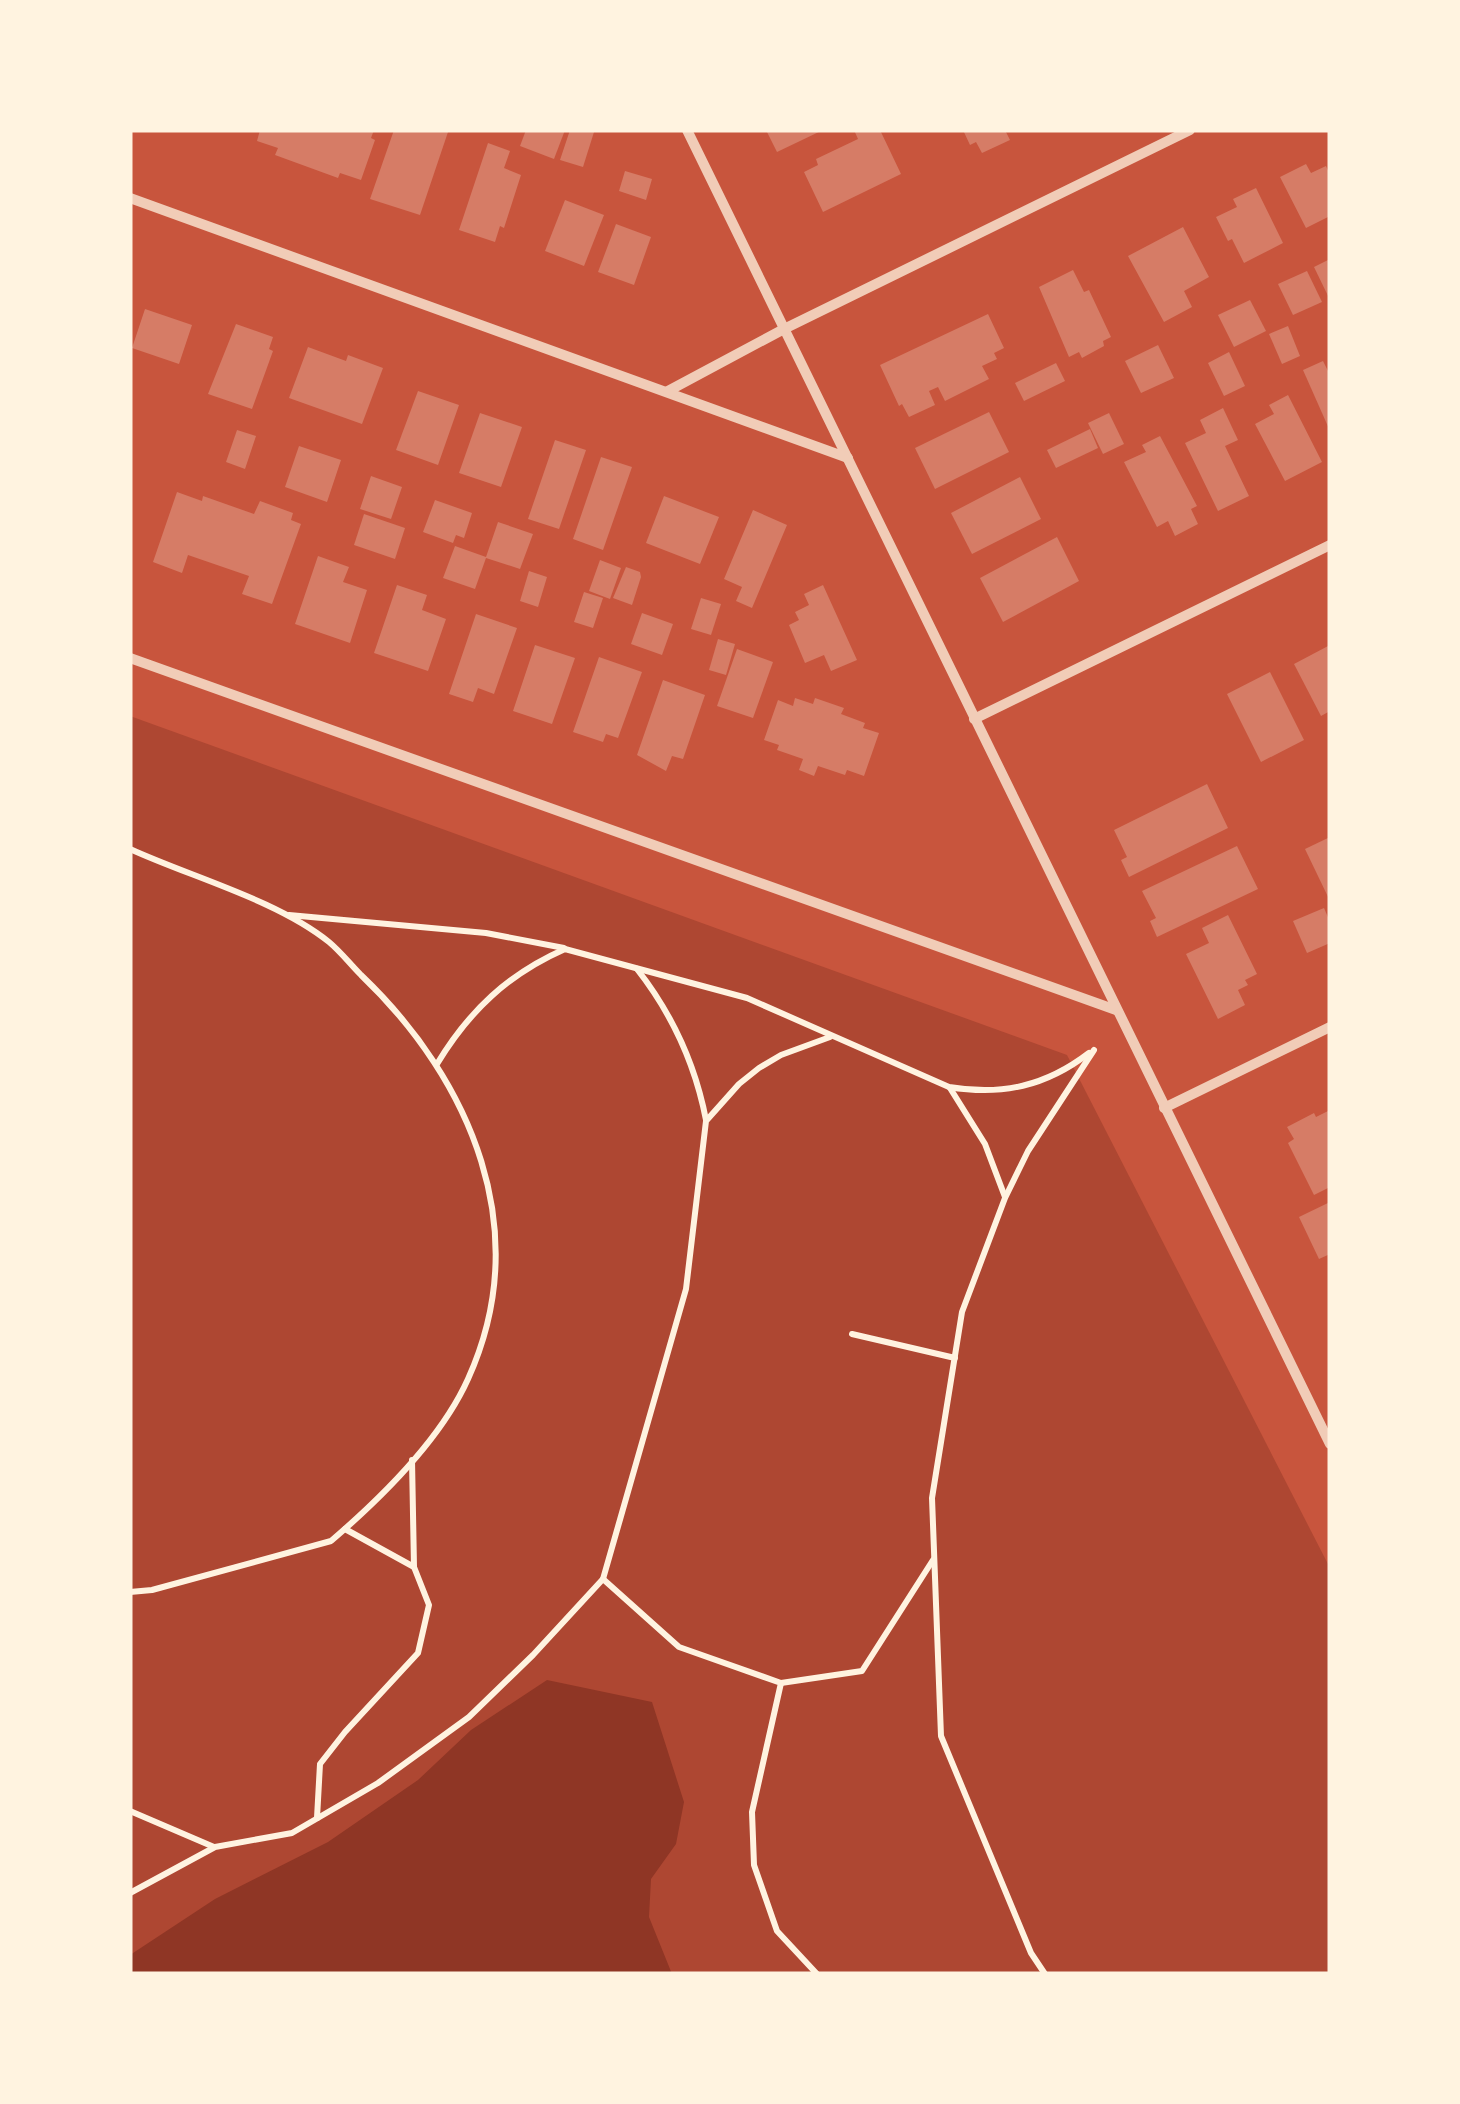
<svg xmlns="http://www.w3.org/2000/svg" width="1460" height="2104" font-family="Literata,serif">
<style>
.green{fill:#ae4732}
.water{fill:#8f3625}
.building{fill:#d67c66}
.lines{fill:none;stroke-linecap:round;stroke-linejoin:round}
.path{stroke:#fff3e0;stroke-width:6}
.minor{stroke:#f1ccb7;stroke-width:10}
</style>
<rect width="100%" height="100%" fill="#c8553d"/>
<!-- green -->
<path class="green" d="M130 716 1067 1055 1330 1568V1974H130Z"/>
<!-- water -->
<path class="water" d="M547 1680 652 1702 684 1802 676 1844 651 1879 649 1917 672 1974H130V1955L215 1899 328 1842 418 1780 471 1730Z"/>
<!-- building -->
<g class="building">
<path d="M260 130H374L371 138 375 140 361 180 340 173 338 178 275 155 278 148 257 141Z"/>
<path d="M394 130 448 132 420 215 370 199Z"/>
<path d="M526 130H565L554 159 520 146Z"/>
<path d="M570 130 594 132 583 167 560 160Z"/>
<path d="M766 130H823L777 152Z"/>
<path d="M854 130H880L901 174 823 212 804 172 818 165 816 159 858 139Z"/>
<path d="M963 130H1005L1010 140 982 153 976 142 970 145Z"/>
<path d="M488 143 510 151 504 168 521 175 504 228 500 226 495 242 459 230Z"/>
<path d="M1306 164 1311 173 1326 166 1330 175V216L1306 228 1280 177Z"/>
<path d="M625 171 652 179 646 200 619 191Z"/>
<path d="M1256 188 1283 243 1244 263 1232 239 1228 241 1216 217 1237 207 1233 199Z"/>
<path d="M565 200 604 215 584 266 545 251Z"/>
<path d="M616 224 651 237 634 285 598 272Z"/>
<path d="M1183 227 1209 277 1184 291 1192 307 1164 322 1128 256Z"/>
<path d="M1330 259V300L1314 267Z"/>
<path d="M1073 270 1084 292 1089 290 1111 337 1103 341 1104 346 1082 358 1079 352 1069 357 1039 287Z"/>
<path d="M1307 271 1322 302 1293 315 1278 284Z"/>
<path d="M1250 300 1266 331 1234 347 1218 315Z"/>
<path d="M145 309 192 325 179 364 132 348Z"/>
<path d="M988 314 1004 348 994 353 997 359 982 366 989 379 945 401 938 387 929 391 935 405 909 417 902 404 899 406 880 365Z"/>
<path d="M236 324 273 337 269 349 273 351 252 409 208 394Z"/>
<path d="M1288 326 1300 356 1282 364 1269 334Z"/>
<path d="M1158 345 1174 378 1141 393 1125 361Z"/>
<path d="M308 347 346 361 348 355 383 368 362 424 289 398Z"/>
<path d="M1229 352 1245 386 1224 396 1208 363Z"/>
<path d="M1323 361 1330 375V431L1303 370Z"/>
<path d="M1056 363 1065 381 1024 401 1015 383Z"/>
<path d="M418 391 459 405 438 465 396 450Z"/>
<path d="M1288 395 1322 462 1285 481 1255 424 1274 414 1269 405Z"/>
<path d="M1223 408 1238 440 1225 446 1249 496 1218 511 1185 443 1206 433 1200 420Z"/>
<path d="M989 412 1009 452 935 489 915 448Z"/>
<path d="M480 413 522 427 501 487 459 473Z"/>
<path d="M1109 413 1124 444 1103 454 1088 423Z"/>
<path d="M1090 429 1098 448 1056 468 1047 450Z"/>
<path d="M237 430 256 436 245 469 226 462Z"/>
<path d="M1160 436 1197 506 1191 509 1198 524 1175 536 1168 521 1157 527 1124 462 1146 452 1142 445Z"/>
<path d="M555 440 586 450 559 529 528 519Z"/>
<path d="M299 446 341 460 327 502 285 487Z"/>
<path d="M601 457 632 467 603 550 573 539Z"/>
<path d="M371 476 402 487 391 519 360 509Z"/>
<path d="M1020 477 1041 519 972 554 951 513Z"/>
<path d="M177 492 202 501 203 496 254 514 260 501 293 513 291 520 301 524 272 604 242 594 249 576 188 555 182 573 153 562Z"/>
<path d="M664 496 719 517 700 564 646 543Z"/>
<path d="M435 500 472 513 464 538 456 535 453 543 423 532Z"/>
<path d="M753 510 787 525 752 608 736 601 742 587 724 579Z"/>
<path d="M364 514 405 528 395 559 354 545Z"/>
<path d="M498 522 533 534 520 569 486 558 475 589 443 578 455 546 486 557Z"/>
<path d="M1057 537 1079 581 1003 622 980 578Z"/>
<path d="M318 556 349 567 343 582 367 590 350 643 295 624Z"/>
<path d="M600 560 621 568 610 599 589 591Z"/>
<path d="M626 567 640 572 641 577 632 605 613 598Z"/>
<path d="M529 571 547 577 538 607 520 601Z"/>
<path d="M397 585 427 595 422 610 446 619 428 671 374 653Z"/>
<path d="M823 585 857 660 831 671 824 655 805 663 789 625 799 620 795 612 809 605 804 594Z"/>
<path d="M584 592 603 598 593 628 574 622Z"/>
<path d="M701 598 721 604 711 635 691 629Z"/>
<path d="M642 613 673 624 662 655 631 644Z"/>
<path d="M476 614 517 628 494 694 478 688 473 702 449 694Z"/>
<path d="M718 639 735 644 726 675 709 670Z"/>
<path d="M535 645 575 658 552 724 513 711Z"/>
<path d="M1330 645V711L1321 716 1294 664Z"/>
<path d="M737 649 773 662 753 718 717 706Z"/>
<path d="M599 657 642 672 618 738 606 734 603 742 573 732Z"/>
<path d="M1270 672 1304 740 1261 762 1227 694Z"/>
<path d="M663 680 705 695 683 759 672 756 666 771 637 755Z"/>
<path d="M795 698 813 704 815 698 844 708 841 714 865 723 863 728 879 733 864 776 847 770 845 775 818 766 814 776 799 770 803 759 777 750 779 745 764 740 778 700 793 706Z"/>
<path d="M1207 784 1228 828 1129 877 1121 860 1127 857 1114 830Z"/>
<path d="M1330 837V901L1305 849Z"/>
<path d="M1237 846 1258 889 1157 937 1150 921 1156 918 1142 891Z"/>
<path d="M1324 908 1330 922V943L1307 953 1293 921Z"/>
<path d="M1228 915 1257 974 1245 980 1248 985 1238 990 1245 1005 1218 1019 1186 954 1209 943 1202 928Z"/>
<path d="M1330 1110V1187L1314 1195 1288 1143 1294 1139 1287 1127 1314 1113 1316 1117Z"/>
<path d="M1330 1202V1254L1319 1259 1299 1217Z"/>
</g>
<g class="lines">
<!-- path -->
<g class="path">
<path d="M130 849C191 877 277 900 329 942 341 952 350 964 361 975 472 1081 535 1231 468 1379 441 1439 380 1499 331 1541L152 1590 130 1592"/>
<path d="M289 915 486 933 564 948"/>
<path d="M637 969C673 1015 695 1063 706 1120"/>
<path d="M437 1064C469 1011 508 974 565 949L747 998 949 1087C1002 1096 1046 1086 1089 1053"/>
<path d="M950 1088 985 1144 1005 1197"/>
<path d="M852 1334 955 1358"/>
<path d="M412 1460 414 1567"/>
<path d="M603 1579 686 1289 706 1121 739 1084 759 1068 781 1055 830 1037"/>
<path d="M781 1683 862 1671 933 1560"/>
<path d="M130 1811 214 1847"/>
<path d="M317 1818 320 1764 345 1732 418 1653 429 1605 414 1567 345 1529"/>
<path d="M130 1893 215 1847 292 1833 378 1783 469 1717 533 1655 603 1579 679 1647 781 1683 752 1812 754 1865 777 1931 817 1974"/>
<path d="M1045 1974 1031 1953 941 1736 932 1498 962 1312 1005 1198 1028 1151 1094 1050"/>
</g>
<!-- minor -->
<g class="minor">
<path d="M687 130 1330 1444"/>
<path d="M130 198 848 458"/>
<path d="M668 391 784 329 1190 130"/>
<path d="M130 658 1116 1010"/>
<path d="M974 719 1330 545"/>
<path d="M1164 1108 1330 1027"/>
</g>
</g>
<!-- border -->
<rect width="1460" height="2104" fill="none" stroke="#fff3e0" stroke-width="265"/>
</svg>
